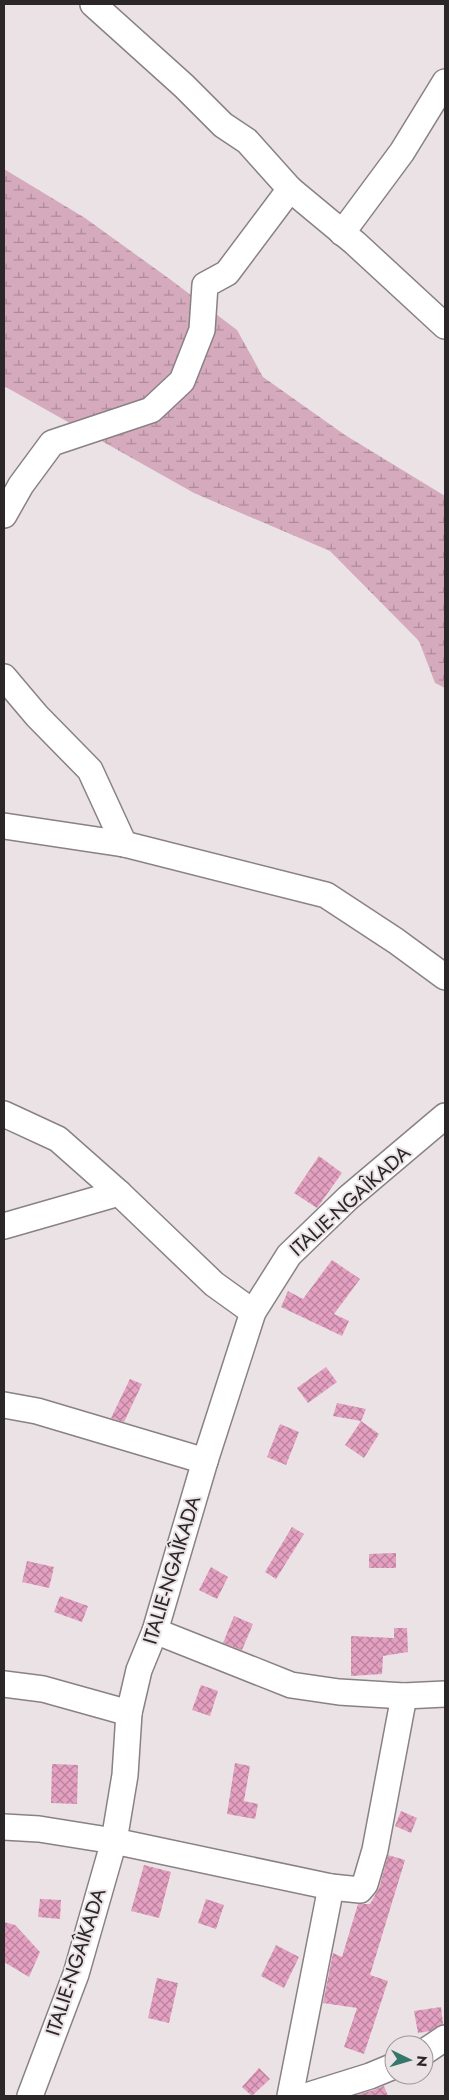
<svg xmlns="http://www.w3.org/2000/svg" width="449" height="2100" font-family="Jost,sans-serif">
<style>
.wetland{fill:url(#wetland-marsh)}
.building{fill:url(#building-cross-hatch)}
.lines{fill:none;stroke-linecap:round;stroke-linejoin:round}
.minor-casing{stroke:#8a8185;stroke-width:28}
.minor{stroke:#fff;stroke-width:25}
.labels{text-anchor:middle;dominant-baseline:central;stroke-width:4;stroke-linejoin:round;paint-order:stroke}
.street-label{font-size:20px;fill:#2b2729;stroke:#ebe2e5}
</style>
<defs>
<pattern id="wetland-marsh" width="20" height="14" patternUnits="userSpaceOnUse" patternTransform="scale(1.25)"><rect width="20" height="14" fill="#d5aabd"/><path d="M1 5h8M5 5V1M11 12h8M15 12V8" fill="none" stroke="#ad8a9a"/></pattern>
<pattern id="building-cross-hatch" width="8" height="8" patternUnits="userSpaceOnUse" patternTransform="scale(1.25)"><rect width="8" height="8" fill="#e4a0c0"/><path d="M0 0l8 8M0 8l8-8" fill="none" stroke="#b9829c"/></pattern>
</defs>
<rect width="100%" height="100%" fill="#ebe2e5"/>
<!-- wetland -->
<path class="wetland" d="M4 169 85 218 171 280 237 330 263 377 345 435 445 496V688L435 683 419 641 330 551 194 493 4 386Z"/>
<!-- building -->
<g class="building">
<path d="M319 1156 342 1173 317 1208 294 1193Z"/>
<path d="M332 1260 360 1279 334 1314 349 1321 342 1336 281 1307 288 1291 303 1299Z"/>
<path d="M326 1367 337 1382 308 1403 297 1388Z"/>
<path d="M130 1379 142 1384 124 1422 111 1418Z"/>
<path d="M337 1403 366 1409 361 1421 333 1416Z"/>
<path d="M361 1421 379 1434 364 1458 345 1445Z"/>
<path d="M280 1424 299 1432 286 1465 267 1457Z"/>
<path d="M292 1527 304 1534 276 1579 265 1572Z"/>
<path d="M396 1553V1568H369V1554Z"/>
<path d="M27 1561 54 1567 49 1588 22 1582Z"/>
<path d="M211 1567 228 1577 217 1599 199 1590Z"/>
<path d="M60 1596 88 1606 82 1622 54 1612Z"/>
<path d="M234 1616 253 1624 242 1650 223 1643Z"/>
<path d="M394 1628H407L408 1652 383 1656 382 1674 351 1676V1636L394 1638Z"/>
<path d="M201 1685 218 1691 210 1716 192 1710Z"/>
<path d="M235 1763 250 1766 244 1801 258 1804 255 1819 227 1814Z"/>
<path d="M52 1764 78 1765 77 1804 51 1803Z"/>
<path d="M401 1811 417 1818 411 1833 395 1826Z"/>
<path d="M388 1855 405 1860 370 1975 388 1981 364 2054 344 2047 357 2008 323 2003 333 1953 342 1957 358 1904H370L379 1888Z"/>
<path d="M144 1865 171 1872 159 1918 131 1911Z"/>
<path d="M40 1899 61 1900 60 1919 38 1917Z"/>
<path d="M206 1899 224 1905 216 1929 198 1923Z"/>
<path d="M4 1922 15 1925 40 1952 29 1977 4 1962Z"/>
<path d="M276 1945 299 1957 284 1988 261 1976Z"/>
<path d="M157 1978 178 1983 169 2023 148 2018Z"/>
<path d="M441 2007 443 2024 430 2031 418 2033 414 2011Z"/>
<path d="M259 2068 270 2079 252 2096 242 2087Z"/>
<path d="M384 2086 388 2096H353L374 2090Z"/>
</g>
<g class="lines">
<!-- minor casing -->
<g class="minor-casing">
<g id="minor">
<path d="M93 4 184 86 223 125 247 141 290 189 355 243 445 326"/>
<path d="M342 233 402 152 445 82"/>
<path d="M4 515 21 485 52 443 151 410 182 381 202 330 205 285 227 273 290 189"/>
<path d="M4 677 37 716 90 770 124 844"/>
<path d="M4 826 124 844 326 895 396 941 445 977"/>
<path d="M4 1114 58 1139 119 1193 214 1284 253 1312"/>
<path d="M4 1226 119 1193"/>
<path d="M4 1405 37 1411 205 1461"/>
<path d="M155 1631 291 1685 339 1692 404 1696 445 1694"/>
<path d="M4 1684 43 1689 129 1713"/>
<path d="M4 1827 39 1829 114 1841 331 1887 360 1890 365 1884 375 1850 404 1696"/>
<path d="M424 2052 445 2038"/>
<path d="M30 2096 76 1974 114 1841 125 1775 129 1713 139 1670 155 1631 205 1461 253 1312 289 1255 348 1198 445 1116"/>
<path d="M290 2096 331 1887"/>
<path d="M306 2096 370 2076 394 2066"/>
</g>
</g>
<!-- minor -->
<use href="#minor" class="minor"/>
</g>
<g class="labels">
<!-- street labels -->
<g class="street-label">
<text transform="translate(350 1201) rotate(-42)">ITALIE-NGAÎKADA</text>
<text transform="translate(172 1570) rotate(-73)">ITALIE-NGAÎKADA</text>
<text transform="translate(76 1962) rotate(-72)">ITALIE-NGAÎKADA</text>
</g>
</g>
<!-- border -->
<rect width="449" height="2100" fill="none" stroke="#2b2729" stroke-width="10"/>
<!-- north arrow -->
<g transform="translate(409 2060) rotate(95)"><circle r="24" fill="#ebe2e5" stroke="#9e979a"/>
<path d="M0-4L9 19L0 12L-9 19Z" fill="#33786b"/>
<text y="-8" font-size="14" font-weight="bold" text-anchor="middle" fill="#2b2729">N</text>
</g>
</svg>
